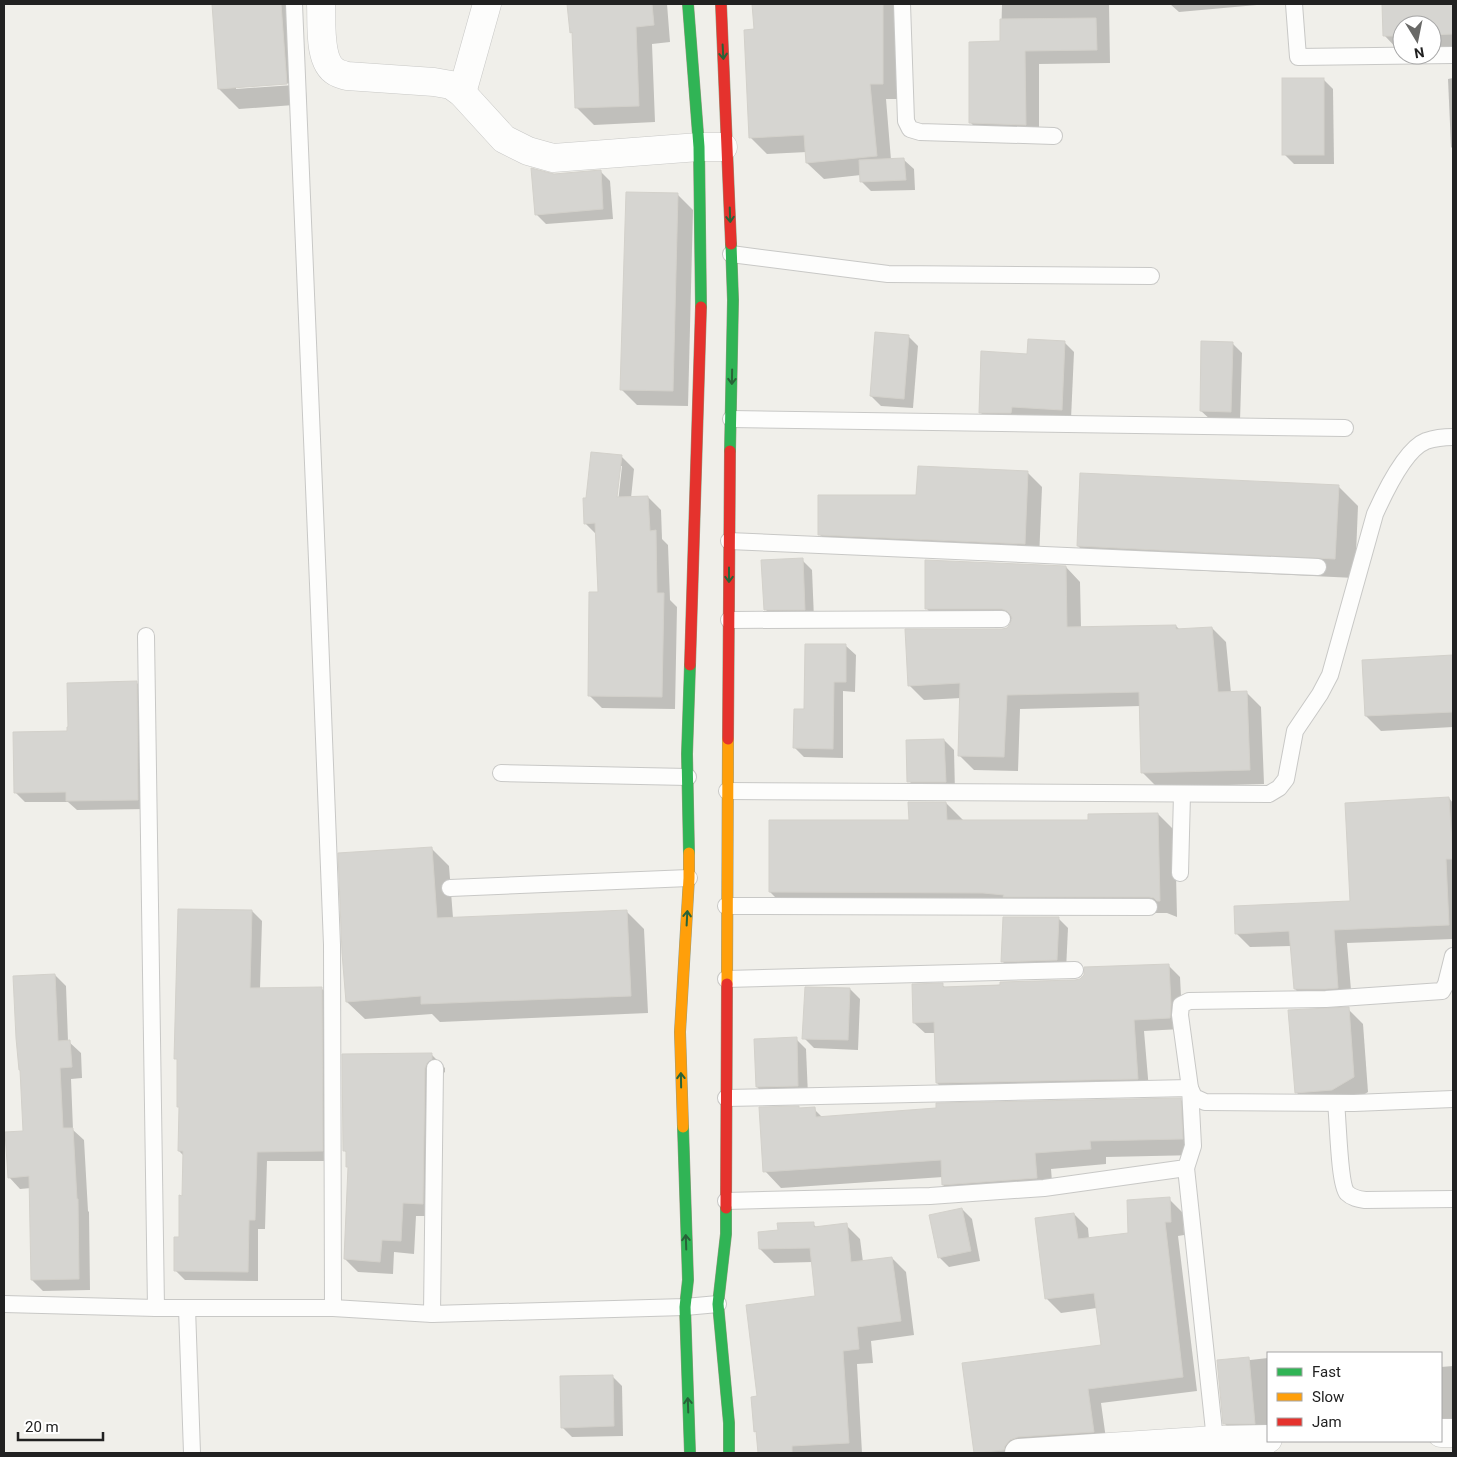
<svg xmlns="http://www.w3.org/2000/svg" width="1457" height="1457" font-family="Roboto,sans-serif">
<style>
.shadow{fill:#0003;fill-rule:evenodd}
.building{fill:#d6d5d1;stroke:#d3d1cb}
.lines{fill:none;stroke-linecap:round;stroke-linejoin:round}
.lane-casing{stroke:#c8c8c6;stroke-width:18}
.street-casing{stroke:#c8c8c6;stroke-width:29}
.fast-casing{stroke:#969b80;stroke-width:12}
.slow-casing{stroke:#969b80;stroke-width:12}
.jam-casing{stroke:#969b80;stroke-width:12}
.lane{stroke:#fdfdfc;stroke-width:16}
.street{stroke:#fdfdfc;stroke-width:28}
.fast{stroke:#30b455;stroke-width:11}
.slow{stroke:#ff9f0a;stroke-width:11}
.jam{stroke:#e5322d;stroke-width:11}
.oneway{stroke:#286338}
</style>
<rect width="100%" height="100%" fill="#f0efea"/>
<!-- shadow -->
<g class="shadow">
<path d="M213 4H299L307 104 239 109 219 89ZM293 83 294 85 236 89V87Z"/>
<path d="M568 4H667L670 42 652 44 655 122 594 125 577 108 574 35 571 32Z"/>
<path d="M753 4H903L899 99H886L891 160H904L914 169 915 190 871 191 861 181V175L824 179 807 163V152L767 154 751 138 755 30Z"/>
<path d="M1002 4H1109L1110 63 1039 64V138L984 137 971 123 1001 43Z"/>
<path d="M1170 4H1268L1179 12Z"/>
<path d="M1383 4H1453V51L1432 52V25H1402L1401 53 1385 36Z"/>
<path d="M1453 78V149L1451 147 1448 79Z"/>
<path d="M1323 79 1333 89 1334 164H1294L1284 154Z"/>
<path d="M600 171 610 181 613 219 546 224 536 214Z"/>
<path d="M678 195 693 210 688 406 637 405 622 390Z"/>
<path d="M908 336 918 346 913 408 881 406 871 396Z"/>
<path d="M1064 342 1074 352 1071 419 990 422 980 412 1029 355Z"/>
<path d="M1232 343 1242 353 1240 421 1211 420 1201 411Z"/>
<path d="M621 456 634 469 631 498 648 497 661 510 662 539 668 545 670 600 677 607 675 709 602 708 589 695 599 593 597 535 585 523 587 499ZM619 466H622L618 503H615Z"/>
<path d="M1027 472 1042 487 1039 559 835 549 819 534 918 496Z"/>
<path d="M1338 486 1358 506 1355 578 1098 566 1078 546Z"/>
<path d="M802 560 812 570 814 619H775L765 609Z"/>
<path d="M1066 567 1080 582 1081 628 1176 626 1180 630 1212 628 1226 642 1231 693H1247L1261 707 1264 784 1157 787 1142 772 1141 706 1020 709 1018 771 974 770 959 755 961 698 924 700 909 685 1002 630 1008 628 1012 623H941L927 609Z"/>
<path d="M846 646 856 655 855 692 843 691V758L804 757 794 747 805 710Z"/>
<path d="M1453 656V727L1381 731 1366 716 1364 661Z"/>
<path d="M136 682 146 692 148 809 77 810 68 802H25L15 792 68 732Z"/>
<path d="M944 740 954 750 955 792 919 791 909 781Z"/>
<path d="M1449 798 1453 803V939L1347 943 1352 1002 1309 1003 1295 989 1291 946 1250 947 1236 933 1352 902Z"/>
<path d="M946 803 963 820 1089 821 1158 814 1175 831 1177 917 1167 913H1022L787 909 770 892Z"/>
<path d="M431 848 449 866 453 918 627 912 644 929 648 1013 440 1022 432 1014 365 1019 347 1002Z"/>
<path d="M252 911 262 921 260 989H322L332 998V1161H267L265 1229H258V1281L185 1280 175 1270 180 1238 183 1197 184 1156 179 1151 180 1108 178 1106V1061L176 1058Z"/>
<path d="M1058 918 1068 928 1066 970 1012 971 1002 961Z"/>
<path d="M1169 966 1180 977 1182 1015 1181 1029 1144 1031 1149 1090 948 1094 937 1083 935 1033H925L914 1023 942 985 946 988 1080 980 1085 976Z"/>
<path d="M55 975 66 986 68 1041 81 1053 82 1078 71 1079 73 1130 84 1140 88 1211 89 1212 90 1290 43 1291 32 1280 31 1188 20 1189 9 1177 24 1132Z"/>
<path d="M850 989 860 999 858 1050 814 1048 804 1038Z"/>
<path d="M1348 1009 1363 1024 1368 1092 1347 1105 1311 1107 1296 1092Z"/>
<path d="M796 1039 806 1049 808 1096 767 1097 757 1087Z"/>
<path d="M432 1055 445 1068V1072L440 1076 436 1216H416L414 1254 394 1252 393 1274 358 1272 345 1259 350 1168 348 1154 344 1150Z"/>
<path d="M1180 1099 1196 1116 1198 1155 1106 1157V1164L1051 1169 1053 1194 959 1201 943 1185V1177L781 1188 765 1171 801 1110 814 1109 823 1118 938 1109Z"/>
<path d="M1169 1199 1183 1213 1184 1235 1178 1236 1197 1391 1101 1403 1107 1446 1026 1453H975L964 1364 1102 1346 1097 1308 1061 1313 1047 1299 1074 1214 1088 1228 1089 1239 1130 1234Z"/>
<path d="M962 1209 972 1219 980 1261 949 1267 939 1257Z"/>
<path d="M813 1224 817 1228 846 1225 860 1239 863 1262 892 1258 906 1272 914 1335 871 1341 873 1363 857 1364 862 1453H760L758 1434 755 1431 758 1397 816 1297 813 1262 774 1263 760 1249Z"/>
<path d="M1268 1358V1433L1235 1434 1225 1424 1248 1359 1250 1360Z"/>
<path d="M1453 1366V1427L1441 1431V1367Z"/>
<path d="M612 1376 622 1386 623 1436 572 1437 562 1427Z"/>
</g>
<!-- building -->
<g class="building">
<path d="M212 4H281L287 84 218 89Z"/>
<path d="M567 4H652L654 25 636 27 639 106 575 108 572 32 570 33Z"/>
<path d="M752 4H883V84H870L877 156 806 163 804 135 749 138 744 30 754 29Z"/>
<path d="M1382 4H1453V34L1432 35V25H1402V36H1383Z"/>
<path d="M1096 18 1097 50 1025 51 1026 125 969 123V42L1000 41V19Z"/>
<rect x="1282" y="78" width="42" height="77"/>
<path d="M904 158 906 180 860 182 859 160Z"/>
<path d="M531 168 554 174 601 170 603 209 535 215Z"/>
<path d="M626 192 678 193 673 391 620 390Z"/>
<path d="M875 332 909 335 904 399 870 396Z"/>
<path d="M1028 339 1065 341 1062 410 1012 407 1011 413H979L981 351 1027 354Z"/>
<path d="M1201 341 1233 342 1231 412 1200 411Z"/>
<path d="M591 452 622 455 617 497 648 496 650 531 656 530 657 593H664L662 697 588 696 589 592H598L595 523 584 524 583 498H586Z"/>
<path d="M918 466 1028 471 1025 544 818 535V495H916Z"/>
<path d="M1080 473 1339 485 1335 559 1077 546Z"/>
<path d="M803 558 805 610H764L761 560Z"/>
<path d="M925 560 1066 566 1067 627 1176 625V629L1212 627 1218 692 1247 691 1250 770 1141 773 1139 692 1007 695 1004 757 958 756 960 683 908 686 905 629H1002L1007 628 1010 624 1012 618 1010 614 1007 611 1002 609H925Z"/>
<path d="M805 644H846V682H834L833 749 793 748 794 709H804Z"/>
<path d="M1453 655V712L1365 716 1362 660Z"/>
<path d="M137 681 138 800 66 801V792L14 793 13 732 67 731V727H68L67 683Z"/>
<path d="M944 739 946 782H907L906 740Z"/>
<path d="M1449 797 1453 859H1446L1449 925 1334 930 1338 988 1326 989H1294L1289 931 1235 934 1234 906 1350 901 1345 803Z"/>
<path d="M908 802H946L947 820H1088V814L1158 813 1160 901H1157L1154 898 1149 897H1003L1004 895 983 893 769 892V820H909Z"/>
<path d="M432 847 437 918 627 910 631 996 421 1004V996L346 1002 342 953 338 853Z"/>
<path d="M178 909 252 910 250 988 322 987 323 1151 257 1152 255 1220H249L248 1272 174 1271V1237H179V1195L182 1196 183 1151H178L179 1107H177V1059H174Z"/>
<path d="M1003 917H1059L1057 960 1001 962Z"/>
<path d="M1169 964 1171 1004 1170 1018 1134 1020 1138 1079 936 1083 934 1022 913 1023 912 984 943 983V987L1000 985V982L1075 980 1080 979 1084 975V967Z"/>
<path d="M55 974 58 1041 70 1040 72 1067 60 1068 63 1128H73L77 1199H78L79 1279 31 1280 29 1176 8 1178 5 1132 23 1131 20 1070H19L16 1038 13 976Z"/>
<path d="M805 987 850 988 848 1040 802 1039Z"/>
<path d="M1349 1007 1354 1077 1332 1090 1295 1093 1288 1010Z"/>
<path d="M797 1037 798 1086 756 1087 754 1039Z"/>
<path d="M432 1053V1059L427 1063 425 1068 423 1204 403 1203 401 1241 382 1240 380 1262 344 1259 348 1167H346V1151H343L342 1054Z"/>
<path d="M1181 1098 1183 1139 1090 1141 1091 1149 1035 1153 1037 1178 942 1185 941 1160 763 1172 759 1107 799 1106V1108L815 1107 816 1117 936 1108V1103Z"/>
<path d="M1170 1197 1171 1222H1165L1183 1377 1088 1389 1094 1432 1018 1437 1010 1440 1005 1446 1004 1450 974 1453 962 1363 1101 1345 1094 1293 1045 1299 1035 1218 1074 1213 1078 1239 1128 1233 1127 1200Z"/>
<path d="M962 1208 971 1251 938 1258 929 1215Z"/>
<path d="M814 1222V1227L847 1223 851 1262 892 1257 901 1321 857 1327 859 1349 843 1351 849 1443 792 1446V1453H758L756 1431 754 1432 751 1397 757 1396 746 1305 815 1296 810 1248 759 1249 758 1232 778 1230 777 1223Z"/>
<path d="M1249 1357 1255 1424H1223L1217 1360Z"/>
<path d="M613 1375 614 1426 561 1428 560 1376Z"/>
</g>
<g class="lines">
<!-- lane casing -->
<g class="lane-casing">
<g id="lane">
<path d="M294 4 318 584 332 945 333 1308"/>
<path d="M902 4 906 121 910 129 920 132 1054 136"/>
<path d="M1294 4 1298 57 1453 55"/>
<path d="M731 254 888 274 1151 276"/>
<path d="M731 419 1345 428"/>
<path d="M729 541 1318 567"/>
<path d="M729 620 1002 619"/>
<path d="M146 636 156 1308"/>
<path d="M501 773 688 777"/>
<path d="M727 791 1269 794 1279 788 1286 779 1295 731 1320 694 1330 675 1375 514C1384 494 1405 449 1426 441 1435 438 1444 437 1453 437"/>
<path d="M1180 873 1182 794"/>
<path d="M450 888 689 878"/>
<path d="M726 906 1149 907"/>
<path d="M1453 956 1446 984 1442 991 1326 999 1189 1001 1181 1005 1180 1015 1190 1088 1194 1097 1205 1102 1354 1103 1453 1099"/>
<path d="M726 979 1075 970"/>
<path d="M1336 1103C1338 1118 1339 1184 1347 1193 1352 1198 1358 1199 1365 1200L1453 1199"/>
<path d="M1186 1168 1215 1440"/>
<path d="M726 1201 930 1196 1044 1188 1186 1168 1193 1146 1190 1088 726 1098"/>
<path d="M4 1304 156 1308H333L432 1314 685 1307 718 1304"/>
<path d="M187 1308 192 1453"/>
<path d="M432 1314 435 1068"/>
</g>
</g>
<!-- street casing -->
<g class="street-casing">
<g id="street">
<path d="M321 4C322 22 318 62 336 72 339 74 344 75 347 76L434 82 451 85 462 93 504 139 528 151 553 158 699 147H723"/>
<path d="M462 93 487 4"/>
<path d="M1441 1433H1453"/>
<path d="M1019 1453 1215 1440 1268 1439"/>
</g>
</g>
<!-- fast casing -->
<g class="fast-casing">
<g id="fast">
<path d="M688 4 699 147 701 307"/>
<path d="M730 451 733 300 731 244"/>
<path d="M689 853 687 754 690 665"/>
<path d="M683 1127 688 1280 685 1307 690 1453"/>
<path d="M726 1208V1234L718 1304 729 1423V1453"/>
</g>
</g>
<!-- slow casing -->
<g class="slow-casing">
<g id="slow">
<path d="M727 984 728 739"/>
<path d="M683 1127 680 1032 689 878V853"/>
</g>
</g>
<!-- jam casing -->
<g class="jam-casing">
<g id="jam">
<path d="M721 4 731 244"/>
<path d="M690 665 701 307"/>
<path d="M728 739 730 451"/>
<path d="M726 1208 727 984"/>
</g>
</g>
<!-- lane -->
<use href="#lane" class="lane"/>
<!-- street -->
<use href="#street" class="street"/>
<!-- fast -->
<use href="#fast" class="fast"/>
<!-- slow -->
<use href="#slow" class="slow"/>
<!-- jam -->
<use href="#jam" class="jam"/>
</g>
<!-- one-way arrows -->
<defs><path id="oneway-shaft" d="M-6 0H5M1.5-3L5.5 0L1.5 3" fill="none" stroke-width="1.6" stroke-linecap="round" stroke-linejoin="round" transform="scale(1.25)"/></defs>
<g class="oneway">
<use href="#oneway-shaft" transform="translate(723 52) rotate(87)"/>
<use href="#oneway-shaft" transform="translate(730 215) rotate(88)"/>
<use href="#oneway-shaft" transform="translate(732 377) rotate(91)"/>
<use href="#oneway-shaft" transform="translate(729 575) rotate(90)"/>
<use href="#oneway-shaft" transform="translate(687 918) rotate(-87)"/>
<use href="#oneway-shaft" transform="translate(681 1080) rotate(-91)"/>
<use href="#oneway-shaft" transform="translate(686 1242) rotate(-92)"/>
<use href="#oneway-shaft" transform="translate(688 1405) rotate(-92)"/>
</g>
<!-- border -->
<rect width="1457" height="1457" fill="none" stroke="#212121" stroke-width="10"/>
<!-- legend -->
<rect x="1267" y="1352" width="175" height="90" fill="#ffffff" stroke="#a6a6a6"/>
<rect x="1277" y="1368" width="25" height="8" fill="#30b455" stroke="#a6a6a6"/>
<text x="1312" y="1377" font-size="15" fill="#212121">Fast</text>
<rect x="1277" y="1393" width="25" height="8" fill="#ff9f0a" stroke="#a6a6a6"/>
<text x="1312" y="1402" font-size="15" fill="#212121">Slow</text>
<rect x="1277" y="1418" width="25" height="8" fill="#e5322d" stroke="#a6a6a6"/>
<text x="1312" y="1427" font-size="15" fill="#212121">Jam</text>
<!-- north arrow -->
<g transform="translate(1417 40) rotate(170)"><circle r="24" fill="#ffffff" stroke="#a6a6a6"/>
<path d="M0-4L9 19L0 12L-9 19Z" fill="#696967"/>
<text y="-8" font-size="14" font-weight="bold" text-anchor="middle" fill="#212121">N</text>
</g>
<!-- scale -->
<path d="M18 1432v8h85v-8" fill="none" stroke="#212121" stroke-width="2.5"/>
<text x="25" y="1432" font-size="15" fill="#212121" stroke="#ffffff" stroke-width="4" paint-order="stroke">20 m</text>
</svg>
